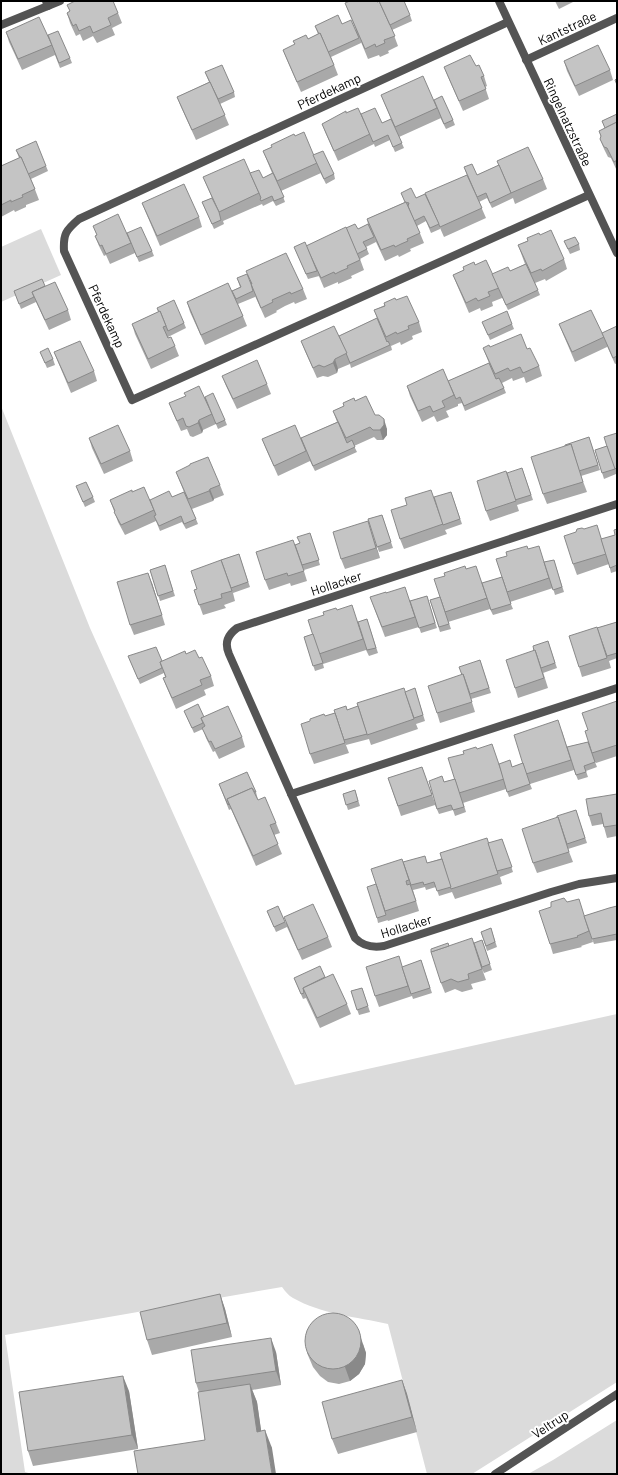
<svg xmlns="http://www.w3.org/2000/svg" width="618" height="1475" font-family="Barlow,sans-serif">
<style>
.green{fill:#dbdbdb}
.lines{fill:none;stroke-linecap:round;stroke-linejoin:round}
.lane{stroke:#545454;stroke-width:8}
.street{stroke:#545454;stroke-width:8}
.wall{fill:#a9a9a9}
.shaded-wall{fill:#898989}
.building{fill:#c4c4c4;stroke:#898989}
.labels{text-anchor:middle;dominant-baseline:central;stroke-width:4;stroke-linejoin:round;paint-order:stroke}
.street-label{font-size:13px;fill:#000;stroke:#fff}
</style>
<rect width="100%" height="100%" fill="#fff"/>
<!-- green -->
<g class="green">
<path d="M41 229 61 275 1 302V247Z"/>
<path d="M1 406 90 628 295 1085 617 1014V1382L472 1474H427L388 1324C357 1317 321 1314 293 1298 289 1296 285 1291 282 1287L5 1335 25 1472 32 1474H1Z"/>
<path d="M617 1420V1474H528L553 1460Z"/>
</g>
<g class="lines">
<!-- lane -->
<path class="lane" d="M1 25 60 1"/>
<!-- street -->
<g class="street">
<path d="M46 1 48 6"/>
<path d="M499 1 617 253"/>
<path d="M508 22 79 219C66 230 63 234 64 251L132 400 589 195"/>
<path d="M526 60 617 18"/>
<path d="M617 504 237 628C228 635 224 642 229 654L355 938C363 946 373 948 384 946L551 892 579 884 617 878"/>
<path d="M291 794 617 688"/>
<path d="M495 1474 617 1394"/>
</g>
</g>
<!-- wall -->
<g class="wall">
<path d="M555 1H575L559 9Z"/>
<path d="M345 3 410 15 412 21 392 30 398 46 388 51 389 53 380 57 379 55 368 59 361 42V43L331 57 338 75 301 92 287 60 283 50 295 45 293 41 308 39 318 34 315 26 342 24 356 30Z"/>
<path d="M67 5 118 13 122 23 112 28 115 35 97 43 93 36 83 41 80 34 76 36 70 23 67 13 70 11Z"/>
<path d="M6 32 48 35 70 58 72 63 60 68 55 55 22 70 9 42Z"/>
<path d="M564 61 610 70 613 80 579 96 567 71Z"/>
<path d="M476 66 484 76 487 86 485 87 489 99 463 111 448 77 444 67Z"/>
<path d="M205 72 234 92 235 97 220 104 229 125 196 140 181 107 177 97 209 82Z"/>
<path d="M381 95 434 100 453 120 455 125 446 129 440 117 441 118 399 137 404 148 395 152 390 140 375 147 374 144 338 161 326 134 322 124 346 113 361 114 382 123 391 119Z"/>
<path d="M617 114V171L611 158 608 157 604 149 600 139 601 137 599 131 605 128 602 121Z"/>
<path d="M295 136 334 174 335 179 326 184 320 172 321 173 281 191 285 202 276 206 273 201 263 206 262 204 223 221 224 224 214 229 202 202 212 198 203 177 250 173 263 178 272 173 263 151Z"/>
<path d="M16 150 46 166 48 171 31 179 39 200 26 205V207L15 212 14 210 1 217V166L19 158Z"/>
<path d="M497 161 543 179 547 189 515 204 513 198 492 208 487 198 479 202 486 218 444 237 440 228V229L431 233 426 221 417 226 424 243 410 249 411 251 399 257 398 255 385 261 376 242 366 247 369 254 360 259 364 270 351 276 352 278 338 284V282L324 288 318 274 319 276 308 279 294 247 306 246 346 228 358 229 368 224 367 219 405 202 401 193 416 198 467 175 464 167 477 175 499 165Z"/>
<path d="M142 203 199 217 202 227 160 246 146 213Z"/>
<path d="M93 226 127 233 152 251 154 256 139 262 135 253 110 264 106 255 104 256 99 246 95 236 97 235Z"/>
<path d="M540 235 564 259 567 269 546 281 545 279 535 283 540 295 508 310 502 297V298L492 302 493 306 481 311 480 308 469 313 457 285 453 275 475 265 492 274 510 271 525 264 518 245Z"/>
<path d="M564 241 579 244 580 250 570 254Z"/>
<path d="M237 278 303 289 307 299 295 304 294 302 285 306 276 311 277 312 265 318 255 296V297L238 304 247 326 205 345 190 312 187 302 232 291 240 287Z"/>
<path d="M45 286 68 310 71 320 49 330 36 302 21 309 14 291Z"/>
<path d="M396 300 419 322 422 332 412 336 413 339 401 345 400 342 391 346 392 350 351 368 350 364 338 369 337 373 328 377 323 376 317 378 305 351 301 341 339 336 377 318 374 310Z"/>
<path d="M157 308 184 323 186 328 168 337 175 346 179 356 151 369 135 334 132 324 158 312Z"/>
<path d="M482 322 512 324 514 329 490 340Z"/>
<path d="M559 324 602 333 617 326V363L615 364 607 346V347L575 362 563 334Z"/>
<path d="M490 347 527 349 539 366 542 376 526 383 524 377 513 381 512 378 502 383 506 393 465 411 462 403 458 404V406L446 411 449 417 437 422 434 416 422 422 410 396 407 386 448 381 489 363 483 348Z"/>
<path d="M40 352 53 359 55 365 47 368Z"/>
<path d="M54 352 94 371 97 381 71 393 58 362Z"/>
<path d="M222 376 267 384 271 394 237 409 226 386Z"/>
<path d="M205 397 225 420 227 425 218 429 216 424 203 430 202 433 193 437 190 436 187 429 181 431 173 413 169 403Z"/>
<path d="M355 401 375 415 387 429V435L383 440H377L374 437 354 446 357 452 315 471 310 461 278 476 266 449 262 439 301 438 337 422 333 411Z"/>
<path d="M617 433V476L616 474 604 479 595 450 607 446Z"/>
<path d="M589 437 600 470 581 476 587 492 547 504 543 494 565 446Z"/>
<path d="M89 438 130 451 133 461 104 474 92 448Z"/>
<path d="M522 468 533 500 517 505 516 502 519 511 490 521 486 511Z"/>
<path d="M176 472 220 485 224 495 214 499 213 501 192 509 198 524 186 529 182 522 160 531 156 521 125 535 118 522 110 500 132 492 150 500 172 497 184 492Z"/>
<path d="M76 486 93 497 95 502 85 507Z"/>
<path d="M451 492 462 524 445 530 447 534 404 549 400 539 435 499Z"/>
<path d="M382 515 393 548 379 552 368 519Z"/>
<path d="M368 521 380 558 345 569 341 559Z"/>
<path d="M617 529V571L611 573 609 564 577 575 573 564 576 532 602 539 615 535Z"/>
<path d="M310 533 320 565 304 570 303 568 307 581 291 586 290 583 269 590 265 580 295 545 300 543Z"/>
<path d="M528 549 544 562 554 560 564 592 555 595 553 588 510 602 513 609 493 615 490 609 448 622V620L451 629 440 632 430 600 440 597 466 569 482 583 502 577Z"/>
<path d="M239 554 250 587 233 593 235 601 224 605 226 608 203 615 194 590 197 589 221 560Z"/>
<path d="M165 565 175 596 160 601 150 570Z"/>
<path d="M152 583 165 625 134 635 130 625Z"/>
<path d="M386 593 410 601 427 596 437 628 421 633 419 627 385 637 370 597Z"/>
<path d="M337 610 358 622 367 619 378 653 369 656 366 650 323 664 324 668 315 671 304 637 313 634Z"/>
<path d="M617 622V658L609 661 611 668 582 677 579 667 597 628Z"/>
<path d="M548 641 557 668 543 673V672L548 688 518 698 515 688 534 651Z"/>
<path d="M186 654 199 658 211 676 214 686 204 690 206 695 176 709 167 688 163 678 165 677 164 673 140 684 128 656 162 661Z"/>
<path d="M480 660 491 693 471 699 475 712 440 723 437 713 462 675Z"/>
<path d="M415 688 425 721 416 724 418 729 371 745 369 739 346 745 344 740 349 753 314 764 310 754 325 716 406 693Z"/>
<path d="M617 701V756L596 763 595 762 597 767 586 771 588 777 578 780 574 770 530 784 532 789 509 797 506 789 463 803V802L466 812 455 816 453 810 439 814 435 805 401 816 388 778 422 767 435 803 444 782 455 779 477 749 499 764 512 767 523 763 562 731 567 747 588 742V730Z"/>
<path d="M184 711 204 717 242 737 245 747 219 759 215 751 213 752 206 738 203 729 194 733Z"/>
<path d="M219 784 256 792 258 800 276 823 280 833 274 835 282 854 256 866 231 809 229 810Z"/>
<path d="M355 790 360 806 348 810 343 794Z"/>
<path d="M617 794V836L607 838 604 827 603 824 592 826 589 816Z"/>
<path d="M576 810 587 843 568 849 573 862 537 873 533 863 557 817Z"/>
<path d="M502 839 513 872 500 877 502 884 455 899 452 892 439 896 436 887 426 890 425 887 413 890 419 911 388 921 387 918 388 920 378 923 377 918 376 884 404 864 427 863Z"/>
<path d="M567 902 584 916 617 906V940L594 944 588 927 593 942 581 946 582 947 553 954 550 944Z"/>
<path d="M267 911 285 922 328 937 332 947 302 960 287 927 276 932Z"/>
<path d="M491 928 497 947 487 951 481 932Z"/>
<path d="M482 940 492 970 484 973 482 969 486 980 471 984 473 989 462 992 455 989 445 993 441 983 449 946 474 943Z"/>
<path d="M421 960 432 993 413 999 412 996 379 1007 375 996 403 967Z"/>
<path d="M325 977 347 1004 351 1014 320 1028 306 998 303 999 294 978Z"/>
<path d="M362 988 370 1012 359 1015 351 991Z"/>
<path d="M220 1294 225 1309 232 1337 152 1355 147 1340Z"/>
<path d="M363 1344 366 1353 365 1364 359 1374 350 1381 339 1384 328 1382 320 1376 313 1367 307 1353Z"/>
<path d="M276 1352 281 1385 252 1390 257 1402 261 1431 272 1448 205 1440 199 1392 196 1383Z"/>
<path d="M402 1380 407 1394 417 1432 338 1454 332 1439Z"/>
<path d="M129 1391 138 1449 33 1466 28 1451Z"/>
</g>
<!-- shaded-wall -->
<g class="shaded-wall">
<path d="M335 359 338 369 337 373 333 363Z"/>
<path d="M384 419 387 429V435L383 440 380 430Z"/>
<path d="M199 420 203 430 202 433 198 423Z"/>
<path d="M210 489 214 499 213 501 209 491Z"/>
<path d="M368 521 371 531 380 558 376 548Z"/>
<path d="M148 573 152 583 165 625 162 615Z"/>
<path d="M220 1294 225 1309 232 1337 227 1323Z"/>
<path d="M358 1329 366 1353 365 1364 359 1374 350 1381 345 1367Z"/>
<path d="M271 1338 276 1352 281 1385 276 1371Z"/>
<path d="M123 1376 129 1391 138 1449 132 1435Z"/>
<path d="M402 1380 407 1394 417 1432 412 1417Z"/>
<path d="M250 1384 257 1402 264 1450 257 1432Z"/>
<path d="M265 1430 272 1448 276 1474H272Z"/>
</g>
<!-- building -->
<g class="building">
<path d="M75 1H113L118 13 108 18 111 25 93 33 90 26 79 31 76 24 73 26 67 13 70 11 67 5Z"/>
<path d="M350 1H376L377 2 379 1 395 36 384 40 385 43 376 47 375 44 365 49 345 3Z"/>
<path d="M376 1H404L410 15 390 25 379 1 377 2Z"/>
<path d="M338 15 342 24 351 20 359 38 328 52 320 33 319 34 315 26Z"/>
<path d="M39 17 52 45 18 59 6 32Z"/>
<path d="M58 31 70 58 59 63 48 35Z"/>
<path d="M320 33 334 65 297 82 283 50 295 44 293 41 306 35 308 39Z"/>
<path d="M598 45 610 70 575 86 564 61Z"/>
<path d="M470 55 476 66 479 65 484 76 481 77 486 89 459 101 444 67Z"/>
<path d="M222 65 234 92 218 99 205 72Z"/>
<path d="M423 76 437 108 395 127 381 95Z"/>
<path d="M617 78V85L615 80Z"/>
<path d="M210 82 225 115 192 130 177 97Z"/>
<path d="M442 96 453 120 444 124 434 100Z"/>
<path d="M358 108 370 134 334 151 322 124 346 111V113Z"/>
<path d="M375 108 382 123 391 119 402 143 393 147 388 135 373 142 361 114Z"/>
<path d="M617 114V122L605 128 602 121Z"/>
<path d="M617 122V160L614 162 607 148 604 147 600 139 601 136 599 131Z"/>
<path d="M304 132 317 163 277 181 263 151 272 147 271 145 294 134 295 136Z"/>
<path d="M36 141 46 166 28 174 21 157H20L16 150Z"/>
<path d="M528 147 543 179 511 193 497 161Z"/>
<path d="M323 151 334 174 324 179 313 155Z"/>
<path d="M21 157 35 189 22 195 23 197 11 202V200L1 205V166Z"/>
<path d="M244 159 259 193 219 212 203 177Z"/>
<path d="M472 164 477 175 499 165 511 193 490 203 486 193 477 197 464 167Z"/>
<path d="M259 170 263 178 273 173 284 197 274 201 272 196 261 201 260 199 261 198 259 193 250 173Z"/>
<path d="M467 175 482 208 440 227 425 193Z"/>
<path d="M184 184 199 217 157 236 142 203Z"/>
<path d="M411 188 416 198 425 194 439 224 430 228 424 216 414 221 408 206 409 203 405 202 401 193Z"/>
<path d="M212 198 219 212 221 220 212 224 202 202Z"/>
<path d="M406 202 420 233 407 239 408 241 401 244 395 247 394 245 381 250 367 219Z"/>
<path d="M118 214 131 243 106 254 102 245 100 246 95 236 97 235 93 226Z"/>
<path d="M355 224 358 229 368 224 374 237 363 242 367 249 357 254 346 228Z"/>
<path d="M141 227 152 251 137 257 127 233Z"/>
<path d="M346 227 360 260 347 266 348 268 341 271 335 274 334 272 321 278 306 246Z"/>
<path d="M551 230 564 259 542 271 541 269 531 273 518 245 528 241 527 238 539 233 540 235Z"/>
<path d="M575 237 579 244 568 249 564 241Z"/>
<path d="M305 242 317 271 306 274 294 247Z"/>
<path d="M286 253 303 289 291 294 290 292 272 300 273 302 261 308 251 284H252L246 271Z"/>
<path d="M486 260 499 288 488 292 490 296 478 301 476 298 466 303 453 275 464 270 463 267 474 262 475 265Z"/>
<path d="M526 264 538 290 506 305 492 274 508 267 510 271Z"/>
<path d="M247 274 251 284 253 291 236 299 232 291 241 287 237 278Z"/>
<path d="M42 279 45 286 32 292 34 297 19 304 14 291Z"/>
<path d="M55 282 68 310 45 320 32 292Z"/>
<path d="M228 283 243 316 201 335 187 302Z"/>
<path d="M407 296 419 322 408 326 409 329 397 334 396 332 386 337 374 310 385 306 384 303 395 298 396 300Z"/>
<path d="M174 300 184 323 168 331 160 311 159 312 157 308Z"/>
<path d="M591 310 604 337 572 352 559 324Z"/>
<path d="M160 311 166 326 163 327 168 338 171 337 175 346 148 359 132 324Z"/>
<path d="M507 311 512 324 488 335 482 322Z"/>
<path d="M377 318 387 342 388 341 390 345 350 363 339 336Z"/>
<path d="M334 326 347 353 335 359 333 363 324 367 319 365 313 368 301 341Z"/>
<path d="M617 326V356L613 358 602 333Z"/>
<path d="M521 334 527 349 530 348 539 366 523 373 520 367 510 371 508 368 495 374 483 348 489 345 490 347Z"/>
<path d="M80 341 94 371 68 383 54 352Z"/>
<path d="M48 348 53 359 45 363 40 352Z"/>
<path d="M257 360 267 384 233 399 222 376Z"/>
<path d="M489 363 496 379 499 378 504 388 464 406 460 397 456 399 448 381Z"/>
<path d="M443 369 454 395 442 401 445 407 433 412 430 406 418 411 407 386Z"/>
<path d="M199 386 212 414 199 420 198 423 189 427 186 426 183 418 177 421 169 403 186 396 184 393Z"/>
<path d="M213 393 225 420 216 424 205 397Z"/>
<path d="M366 396 375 415H379L384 419V425L380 430H373L370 427 346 438 333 411 344 406 343 403 354 398 355 401Z"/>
<path d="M338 422 347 443 352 440 355 447 313 466 301 438Z"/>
<path d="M118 425 130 451 101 464 89 438Z"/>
<path d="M295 425 306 451 274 466 262 439Z"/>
<path d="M617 433V468L614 469 604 437Z"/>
<path d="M589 437 598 465 579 471 571 444 565 446V445Z"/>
<path d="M571 444 583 482 543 494 531 457Z"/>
<path d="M607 446 615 469 602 473 595 450Z"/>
<path d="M208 457 220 485 210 489 209 491 188 499 176 472 190 465V464Z"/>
<path d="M522 468 531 495 515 500 507 473Z"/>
<path d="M506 471 516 501 486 511 477 481Z"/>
<path d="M86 482 93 497 83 502 76 486Z"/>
<path d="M144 487 154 510 121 525 114 512 115 511 110 500 132 490V492Z"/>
<path d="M431 490 443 524 400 539 391 510 407 505 405 498Z"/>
<path d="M169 491 172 497 184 492 196 519 184 524 181 516 159 526 154 516 156 515 150 500Z"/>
<path d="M451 492 460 519 443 525 434 497Z"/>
<path d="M382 515 391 542 377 547 368 519Z"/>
<path d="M368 521 376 548 341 559 333 532Z"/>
<path d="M597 525 606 554 573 564 564 536 576 532 577 529 582 528 584 529Z"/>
<path d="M617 529V565L610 568 601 539 615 535 614 530Z"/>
<path d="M310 533 319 560 302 565 295 545 300 543 297 537Z"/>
<path d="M293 540 304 571 288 576 287 573 265 580 256 552Z"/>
<path d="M527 546 528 549 539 546 549 578 507 592 496 559 507 556 506 552Z"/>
<path d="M239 554 248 582 231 588 221 560Z"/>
<path d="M221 560 232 591 221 594 222 598 199 605 194 590 197 589 191 571Z"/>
<path d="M554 560 562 587 553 590 544 562Z"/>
<path d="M165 565 173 591 158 596 150 570Z"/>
<path d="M465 566 466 569 476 566 487 598 445 612 434 579 445 576 444 573Z"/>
<path d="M148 573 162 615 130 625 117 582Z"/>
<path d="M502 577 511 604 491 610 482 583Z"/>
<path d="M405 587 415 617 382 627 370 597 386 592V593Z"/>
<path d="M427 596 435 623 419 628 410 601Z"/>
<path d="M440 597 449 624 439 627 430 600Z"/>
<path d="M352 605 363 639 319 654 308 620 324 615 323 612 336 608 337 610Z"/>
<path d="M367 619 376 648 367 650 358 622Z"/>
<path d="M617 622V653L607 656 597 628Z"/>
<path d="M597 627 607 658 579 667 569 636Z"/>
<path d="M313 634 323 663 313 666 304 637Z"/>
<path d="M548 641 555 663 541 668 535 650 534 651 533 646Z"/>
<path d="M156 647 162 661 160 662 162 668 138 679 128 656Z"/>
<path d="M195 650 199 658 202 657 211 676 200 680 202 685 172 698 163 678 166 677 160 662 185 651 186 654Z"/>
<path d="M535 650 544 678 515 688 506 660Z"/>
<path d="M480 660 489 688 470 694 463 674 462 675 459 667Z"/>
<path d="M463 674 472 702 437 713 428 686Z"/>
<path d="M404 688 414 719 367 735 357 703Z"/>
<path d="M415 688 423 715 414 718 405 692Z"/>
<path d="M617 701V745L592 753 585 731 588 730 582 713Z"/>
<path d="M198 704 204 717 201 718 203 723 192 728 184 711Z"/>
<path d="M228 706 242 737 215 749 211 741 209 742 202 728 205 726 201 718Z"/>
<path d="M346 706 347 710 358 706 367 734 344 740 334 710Z"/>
<path d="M335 713 345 743 310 754 301 724 310 721V719L324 714 325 716Z"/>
<path d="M558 720 571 760 526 774 514 735Z"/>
<path d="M588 742 595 762 584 766 586 772 576 775 567 747Z"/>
<path d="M492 744 504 779 459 793 448 758 464 754 463 751 476 747 477 749Z"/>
<path d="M510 760 512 767 523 763 530 784 507 792 499 764Z"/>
<path d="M422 767 432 795 398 806 388 778Z"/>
<path d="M247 772 256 792H255L252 788 227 799 229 804 228 805 219 784Z"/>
<path d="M442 776 444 782 455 779 464 807 453 810 451 805 437 809 429 781Z"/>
<path d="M252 788 258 800 265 797 276 823 270 825 278 844 253 856 227 799Z"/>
<path d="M355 790 358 801 346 805 343 794Z"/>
<path d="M617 794V825L604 827 601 813 589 816 586 799Z"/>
<path d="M576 810 585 838 567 844 558 817H557V816Z"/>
<path d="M558 817 569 852 533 863 522 829Z"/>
<path d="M487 838 498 874 451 889 440 853Z"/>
<path d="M502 839 512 867 497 871 488 843Z"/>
<path d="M425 856 427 863 442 859 451 887 437 891 434 882 424 885 423 882 411 885 403 862Z"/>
<path d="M402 859 409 880 406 881 407 885 410 884 416 901 385 911 371 869Z"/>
<path d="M376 884 386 915 377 918 367 887Z"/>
<path d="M564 898 567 902 579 899 589 931 577 936 578 937 550 944 539 911 551 907V902Z"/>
<path d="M313 904 328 937 298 950 284 917Z"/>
<path d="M278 906 285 922 274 927 267 911Z"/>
<path d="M617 906V934L592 939 584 916 609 908Z"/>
<path d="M491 928 495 942 486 946 481 932Z"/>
<path d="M472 938 482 969 468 974 469 979 458 982 451 979 441 983 431 952Z"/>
<path d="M482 940 490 964 482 967 474 943Z"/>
<path d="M448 943 449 946 431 952V949Z"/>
<path d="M399 956 408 986 375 996 366 967Z"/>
<path d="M421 960 430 988 411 994 402 967Z"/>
<path d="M320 966 325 977 303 988 304 993 301 994 294 978Z"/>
<path d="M333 974 347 1004 317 1018 303 988Z"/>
<path d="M362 988 368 1006 357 1010 351 991Z"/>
<path d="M220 1294 227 1323 147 1340 140 1312Z"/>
<circle cx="333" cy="1341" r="28"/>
<path d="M271 1338 276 1371 196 1383 191 1350Z"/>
<path d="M123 1376 132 1435 28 1451 19 1392Z"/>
<path d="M402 1380 412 1417 332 1439 322 1402Z"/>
<path d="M250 1384 257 1432 265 1430 272 1474H138L134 1451 205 1440 198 1392Z"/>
</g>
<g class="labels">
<!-- street labels -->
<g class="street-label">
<text transform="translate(567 28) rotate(-25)">Kantstraße</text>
<text transform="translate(329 91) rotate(-25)">Pferdekamp</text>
<text transform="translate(568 122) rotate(65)">Ringelnatzstraße</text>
<text transform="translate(107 316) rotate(65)">Pferdekamp</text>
<text transform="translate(336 583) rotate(-18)">Hollacker</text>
<text transform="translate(406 926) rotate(-17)">Hollacker</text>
<text transform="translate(550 1424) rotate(-33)">Veltrup</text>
</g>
</g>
<!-- border -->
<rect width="618" height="1475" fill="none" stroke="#000000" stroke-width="4"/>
</svg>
